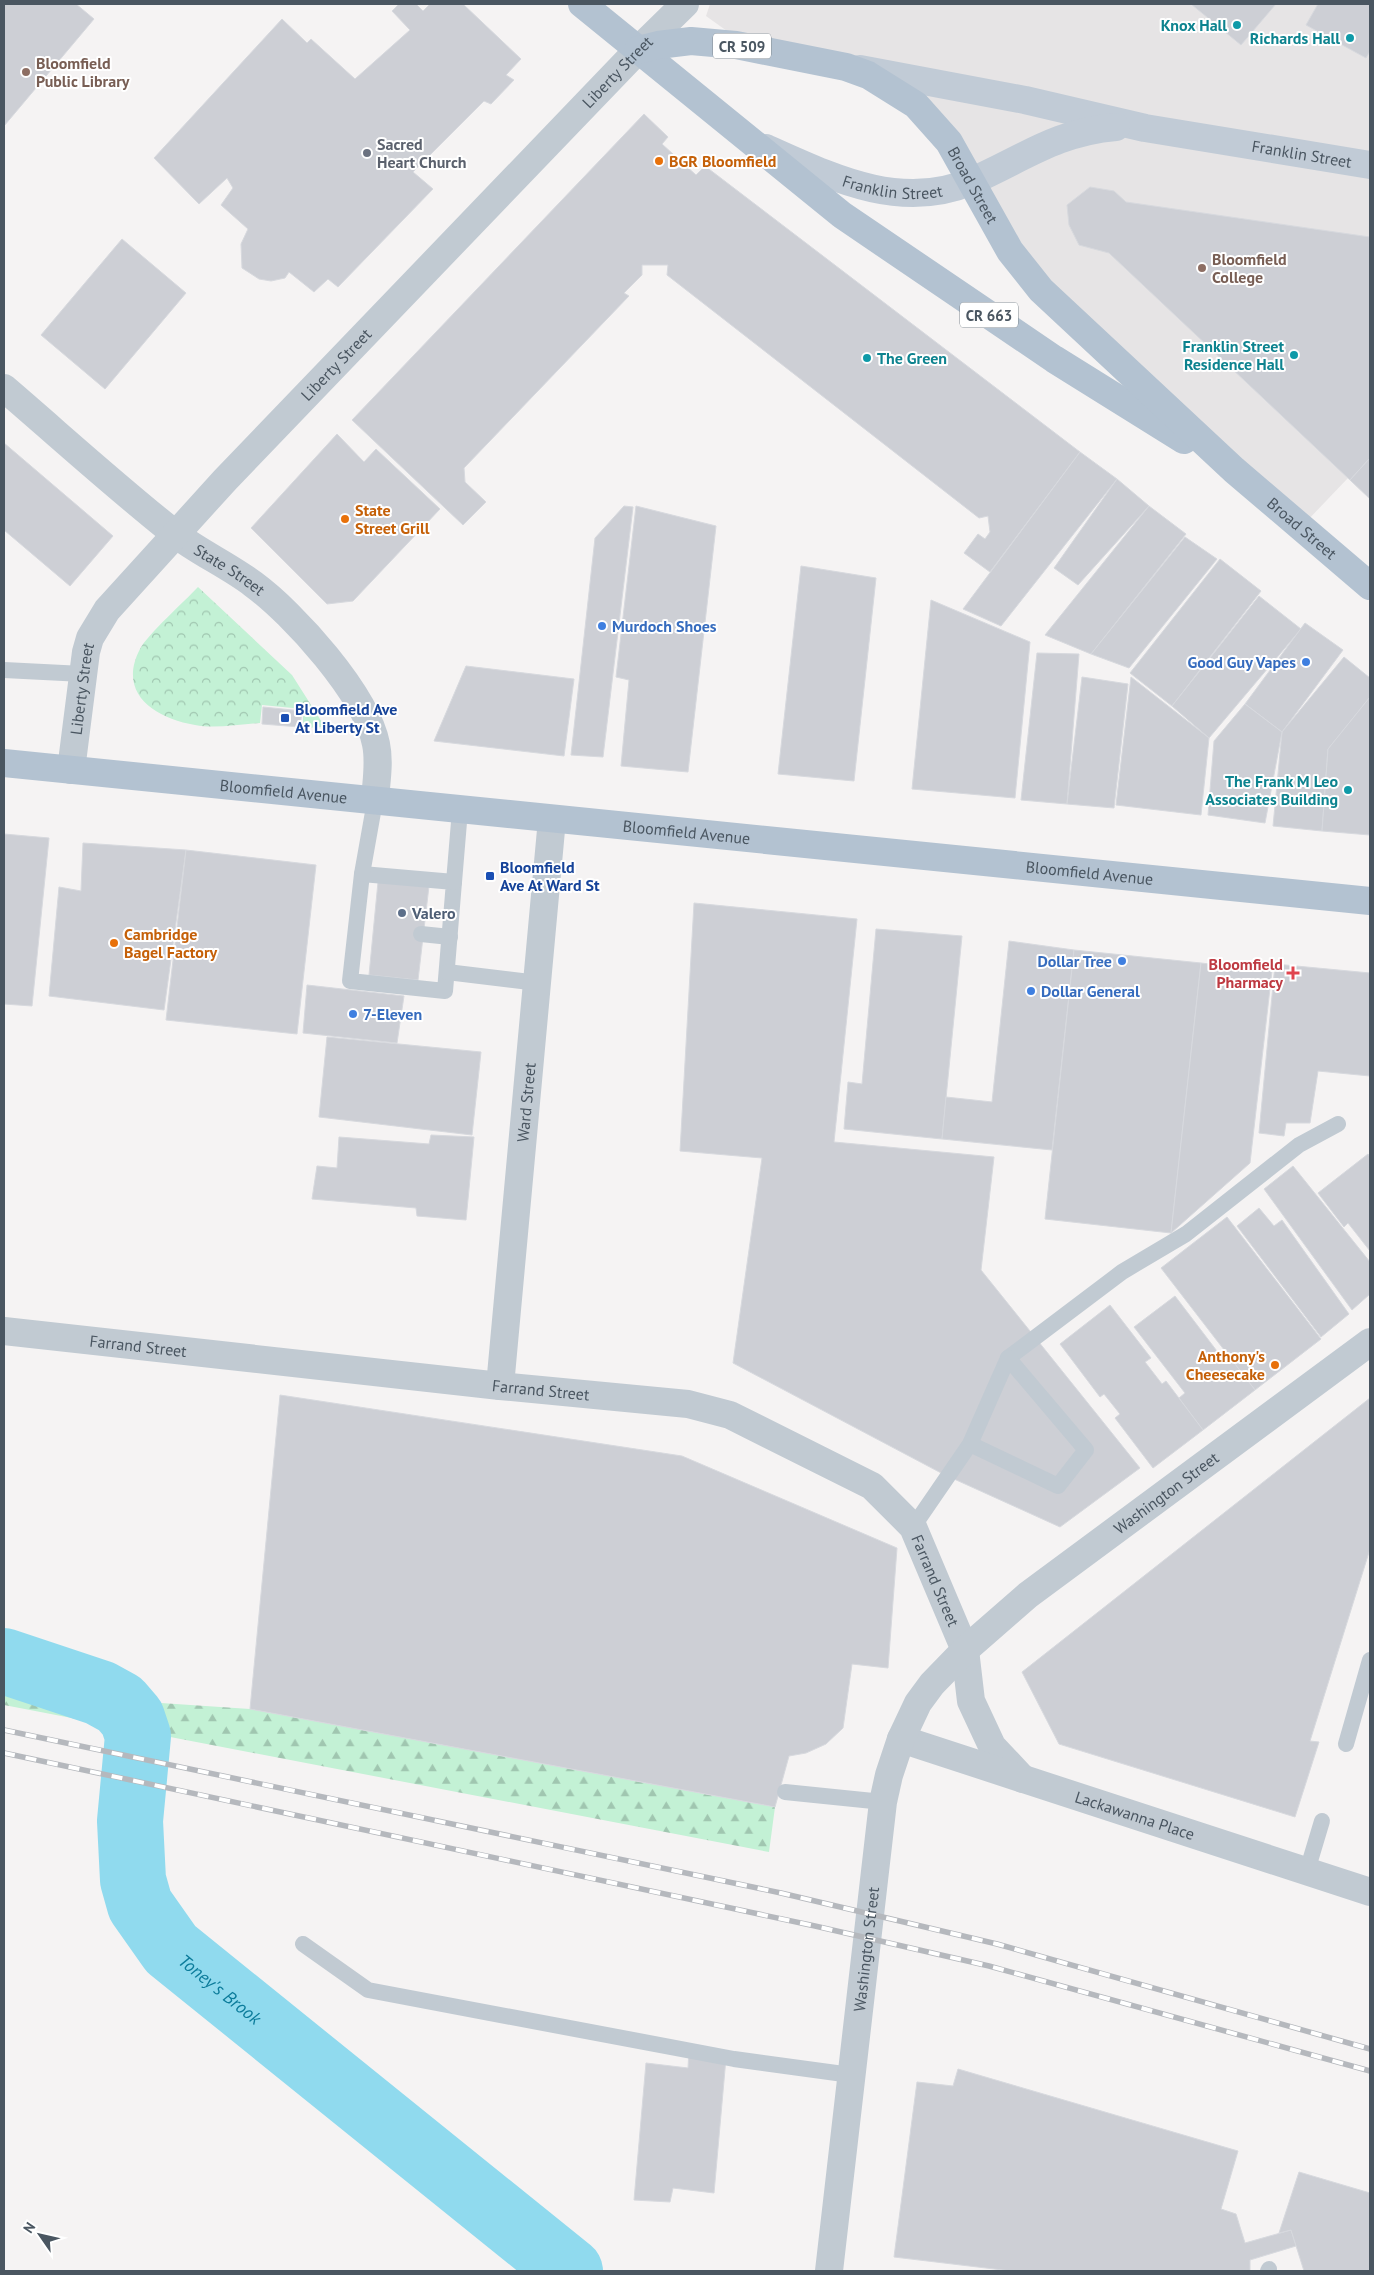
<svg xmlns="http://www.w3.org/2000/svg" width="1374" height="2275" font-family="'PT Sans',sans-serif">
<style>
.education{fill:#e6e4e5}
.forest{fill:url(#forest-firs)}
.park{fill:url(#park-crowns)}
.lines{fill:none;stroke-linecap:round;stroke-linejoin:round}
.river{stroke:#90daee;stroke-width:66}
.building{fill:#cdcfd5;stroke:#d7d9de}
.service{stroke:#c1cad2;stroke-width:16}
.minor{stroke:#c1cad2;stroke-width:28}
.tertiary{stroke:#c1cad2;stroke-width:28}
.secondary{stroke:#c1cbd6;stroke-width:28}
.primary{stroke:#b3c2d1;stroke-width:28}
.rail-casing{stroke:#b5b8bd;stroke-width:5.5}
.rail{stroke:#fff;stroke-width:4;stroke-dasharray:11;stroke-linecap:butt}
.culture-dot{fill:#0f9aa8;stroke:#fff;stroke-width:2}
.education-dot{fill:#8d6e63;stroke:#fff;stroke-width:2}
.worship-dot{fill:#6b7280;stroke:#fff;stroke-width:2}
.food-dot{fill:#e8710a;stroke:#fff;stroke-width:2}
.shop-dot{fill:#3f7fe0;stroke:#fff;stroke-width:2}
.transit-dot{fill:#1a4fb4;stroke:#fff;stroke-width:2}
.service-dot{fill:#5c6f8a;stroke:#fff;stroke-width:2}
.health-dot{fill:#e0444e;stroke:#fff;stroke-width:2}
.labels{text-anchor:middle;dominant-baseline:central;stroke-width:4;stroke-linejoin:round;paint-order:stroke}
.shield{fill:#fff;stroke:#808990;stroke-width:1}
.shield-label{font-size:15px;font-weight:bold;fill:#4a5661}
.culture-label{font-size:16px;font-weight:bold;fill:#0d838f;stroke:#fff;text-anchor:end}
.education-label{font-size:16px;font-weight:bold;fill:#785e54;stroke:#fff;text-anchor:start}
.street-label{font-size:16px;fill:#4a5661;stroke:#fff}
.worship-label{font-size:16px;font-weight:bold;fill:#5b616d;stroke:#fff;text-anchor:start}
.food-label{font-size:16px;font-weight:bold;fill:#c56008;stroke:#fff;text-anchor:start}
.shop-label{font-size:16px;font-weight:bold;fill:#366cbe;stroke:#fff;text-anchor:start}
.transit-label{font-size:16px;font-weight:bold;fill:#164399;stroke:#fff;text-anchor:start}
.service-label{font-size:16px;font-weight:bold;fill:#4e5e75;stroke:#fff;text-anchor:start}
.health-label{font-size:16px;font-weight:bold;fill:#be3a42;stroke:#fff;text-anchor:end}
.water-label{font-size:18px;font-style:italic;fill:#0c7c9b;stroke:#fff}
</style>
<defs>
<pattern id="forest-firs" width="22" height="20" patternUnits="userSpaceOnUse" patternTransform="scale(1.25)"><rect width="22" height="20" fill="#c3f1d5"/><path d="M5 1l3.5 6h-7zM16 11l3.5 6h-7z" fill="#a0c6b0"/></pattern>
<pattern id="park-crowns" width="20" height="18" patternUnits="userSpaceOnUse" patternTransform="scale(1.25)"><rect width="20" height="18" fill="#c3f1d5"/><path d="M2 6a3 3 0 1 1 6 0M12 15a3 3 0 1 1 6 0" fill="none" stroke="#a0c6b0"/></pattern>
</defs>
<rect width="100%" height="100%" fill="#f5f3f3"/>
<!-- education -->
<path class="education" d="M710 4H1370V455L1305 523 1053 295 922 98 741 41 706 16Z"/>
<!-- forest -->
<path class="forest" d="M4 1648 161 1703 250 1709 775 1807 769 1852 4 1705Z"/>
<!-- park -->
<path class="park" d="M198 587 292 675 325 727 303 728V709L262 705 260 723C240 724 215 729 195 725 154 718 117 693 140 649 148 634 185 601 198 587Z"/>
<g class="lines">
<!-- river -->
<path class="river" id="s1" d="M4 1661 100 1693 120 1704 132 1718 138 1736 130 1821 133 1880 140 1905 171 1949 570 2271"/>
</g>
<!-- building -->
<g class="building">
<path d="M4 4H76L94 19 4 126Z"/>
<path d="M399 4H416L423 11 430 4H463L521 59 506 75 514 80 491 104 484 101 413 172 433 189 338 287 328 279 314 292 289 272 285 278 271 281 259 279 242 268 241 244 248 229 221 205 233 188 227 178 199 204 154 158 282 19 307 43 311 39 355 79 410 30 392 11Z"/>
<path d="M1191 4H1276L1241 45Z"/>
<path d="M1318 4H1370V51L1366 58 1306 25Z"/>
<path d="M644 114 668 137 662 144 696 175 705 166 1080 452 990 572 964 553 978 534 985 539 990 532 988 516 979 518 667 275 668 265H642V275L624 293 629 296 464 468 465 482 486 502 463 525 352 420Z"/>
<path d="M1090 187 1114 191 1126 202 1370 237V458L1350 480 1109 253 1079 245 1069 225 1067 205Z"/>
<path d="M122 239 186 293 105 389 41 335Z"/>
<path d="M337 434 364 462 376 449 440 509 353 601 327 604 251 528Z"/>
<path d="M4 443 113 536 70 586 4 530Z"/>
<path d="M1080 452 1117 479 1001 626 963 609Z"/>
<path d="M1370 458V499L1350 480Z"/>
<path d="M1117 479 1149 506 1078 585 1054 568Z"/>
<path d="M624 506 633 507 603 757 571 755 595 538Z"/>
<path d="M636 506 716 526 688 772 621 766 629 680 616 677Z"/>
<path d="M1149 506 1186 534 1091 654 1045 635Z"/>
<path d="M1185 537 1217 559 1129 668 1091 654Z"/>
<path d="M1220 559 1261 591 1172 706 1130 673Z"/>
<path d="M801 566 876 578 854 781 778 774Z"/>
<path d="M1259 596 1301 629 1209 738 1172 706Z"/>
<path d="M931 600 1030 642 1015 798 912 789Z"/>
<path d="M1305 623 1343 650 1282 732 1245 704Z"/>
<path d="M1037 653 1079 654 1067 804 1021 800Z"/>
<path d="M1344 657 1370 678V697L1328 749 1322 831 1273 826 1282 732Z"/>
<path d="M466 666 574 679 564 756 434 741Z"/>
<path d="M1082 677 1128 684 1114 808 1067 804Z"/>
<path d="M1131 677 1209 738 1201 815 1116 805Z"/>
<path d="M1370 697V835L1322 831 1328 749Z"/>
<path d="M1245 704 1282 732 1265 823 1208 815 1214 741Z"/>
<path d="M263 707 302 711 300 727 262 724Z"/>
<path d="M4 834 49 838 32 1006 4 1004Z"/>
<path d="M83 843 186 850 164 1010 49 996 59 887 81 891Z"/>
<path d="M186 850 316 865 297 1034 166 1020Z"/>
<path d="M378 882 429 886 418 980 369 975Z"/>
<path d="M694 903 857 919 834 1142 994 1157 981 1270 1140 1468 1060 1527 943 1474 733 1363 762 1158 680 1151Z"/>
<path d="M876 929 962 936 942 1139 844 1129 848 1082 862 1084Z"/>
<path d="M1009 941 1074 950 1052 1150 942 1139 946 1097 992 1102Z"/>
<path d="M1074 950 1201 963 1171 1233 1045 1219Z"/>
<path d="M1201 963 1272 971 1250 1163 1171 1233Z"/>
<path d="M1275 964 1370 973V1076L1318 1071 1310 1123H1286L1284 1136 1259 1133Z"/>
<path d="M307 985 404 996 397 1043 303 1033Z"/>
<path d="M327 1037 481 1052 472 1135 319 1117Z"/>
<path d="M431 1135 474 1137 466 1220 417 1216 416 1208 312 1199 317 1166 337 1168 339 1137 429 1144Z"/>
<path d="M1368 1154 1370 1157V1251L1348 1223 1344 1227 1318 1193Z"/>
<path d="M1293 1166 1370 1262V1294L1352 1310 1264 1189Z"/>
<path d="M1259 1208 1274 1226 1282 1220 1349 1314 1321 1337 1237 1226Z"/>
<path d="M1227 1217 1321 1339 1255 1390 1161 1268Z"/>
<path d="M1175 1296 1223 1359 1228 1355 1255 1390 1203 1430 1179 1398 1185 1393 1134 1327Z"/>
<path d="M1110 1305 1151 1358 1145 1362 1162 1384 1166 1381 1203 1430 1153 1468 1115 1418 1120 1414 1104 1394 1100 1397 1060 1344Z"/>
<path d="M280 1395 682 1456 897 1548 888 1668 852 1664 843 1728 826 1744 806 1753 789 1756 775 1807 250 1709Z"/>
<path d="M1370 1398V1549L1310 1741 1319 1742 1295 1817 1059 1744 1022 1672Z"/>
<path d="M689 2050 726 2058 714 2193 673 2188 670 2202 634 2200 646 2063 688 2068Z"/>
<path d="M958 2069 1238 2151 1221 2209 1236 2214 1245 2243 1291 2230 1296 2246 1250 2260V2271H1011L894 2257 917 2082 953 2086Z"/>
<path d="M1299 2172 1370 2193V2271H1304L1291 2230 1279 2233Z"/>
</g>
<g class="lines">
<!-- service -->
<g class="service">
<path d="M4 670 83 674"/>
<path d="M362 874 454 882 445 991 350 981Z"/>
<path d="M362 874 375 801"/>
<path d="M454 882 460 810"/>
<path d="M421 934 450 937"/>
<path d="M447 972 538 983"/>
<path d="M1008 1358 1122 1272 1186 1234 1299 1145 1338 1124"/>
<path d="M913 1527 970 1444 1008 1358 1086 1450 1058 1486 970 1444"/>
<path d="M1346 1744 1370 1660"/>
<path d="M785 1792 883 1802"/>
<path d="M1307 1871 1322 1821"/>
<path d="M303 1944 368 1990 734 2059 851 2075"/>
<path d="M1268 2271 1269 2269"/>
</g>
<!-- minor -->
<g class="minor">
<path id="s2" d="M4 388C60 436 116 487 174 533 198 552 228 565 253 584 294 614 366 694 376 744 380 763 376 782 375 801"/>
<path id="s3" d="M4 1331 500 1386 688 1404 730 1415 872 1486 913 1527 965 1650 971 1701 992 1746 1023 1779"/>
<path id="s4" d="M500 1386 552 819"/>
<path id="s5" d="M901 1739 1370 1892"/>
<path id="s6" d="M829 2271 883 1802 889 1775 901 1739 918 1703 932 1684 965 1650 1028 1595 1370 1342"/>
</g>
<!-- tertiary -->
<path class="tertiary" id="s7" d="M71 770 86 652 90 638 107 610 225 480 638 50 685 4"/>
<!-- secondary -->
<g class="secondary">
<path id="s8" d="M860 69 1025 100 1145 128 1370 165"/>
<path id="s9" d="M766 148C831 177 901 212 972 181 1024 158 1057 132 1116 127"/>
</g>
<!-- primary -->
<g class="primary">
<path d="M582 4 842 215 1054 359 1184 440"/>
<path id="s10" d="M638 50 658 45 691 41 736 45 846 67 868 75 916 105 949 142 1010 251 1041 290 1234 470 1370 586"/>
<path id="s11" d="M4 763 1370 901"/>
</g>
<!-- rail casing -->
<g class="rail-casing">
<g id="rail">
<path d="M4 1730 781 1893 997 1944 1370 2049"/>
<path d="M4 1753 815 1926 989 1966 1370 2071"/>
</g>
</g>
<!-- rail -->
<use href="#rail" class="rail"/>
</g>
<!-- markers -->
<g class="culture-dot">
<circle cx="1237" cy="25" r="5"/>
<circle cx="1350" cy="38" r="5"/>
<circle cx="1294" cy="355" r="5"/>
<circle cx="867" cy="358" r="5"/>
<circle cx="1348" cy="790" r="5"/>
</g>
<g class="education-dot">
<circle cx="26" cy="72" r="5"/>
<circle cx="1202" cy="268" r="5"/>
</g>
<circle class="worship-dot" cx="367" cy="153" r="5"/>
<g class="food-dot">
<circle cx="659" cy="161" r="5"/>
<circle cx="345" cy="519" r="5"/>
<circle cx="114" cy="943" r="5"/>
<circle cx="1275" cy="1365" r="5"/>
</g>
<g class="shop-dot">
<circle cx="602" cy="626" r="5"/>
<circle cx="1306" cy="662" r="5"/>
<circle cx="1122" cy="961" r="5"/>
<circle cx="1031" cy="991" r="5"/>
<circle cx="353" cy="1014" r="5"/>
</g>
<g class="transit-dot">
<rect x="280" y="713" width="10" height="10" rx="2.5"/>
<rect x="485" y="871" width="10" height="10" rx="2.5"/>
</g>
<circle class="service-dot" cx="402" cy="913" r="5"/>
<path class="health-dot" d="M1290.5 965.5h5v5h5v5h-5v5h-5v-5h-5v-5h5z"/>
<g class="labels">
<!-- shield labels -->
<g class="shield">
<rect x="713" y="33.5" width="58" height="25" rx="4"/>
<rect x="960" y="302.5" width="58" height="25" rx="4"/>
</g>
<g class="shield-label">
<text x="742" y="46">CR 509</text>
<text x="989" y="315">CR 663</text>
</g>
<!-- culture labels -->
<g class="culture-label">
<text x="1227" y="25">Knox Hall</text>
<text x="1340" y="38">Richards Hall</text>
<text x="1284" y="346">Franklin Street<tspan x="1284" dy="18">Residence Hall</tspan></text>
<text x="877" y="358" text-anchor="start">The Green</text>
<text x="1338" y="781">The Frank M Leo<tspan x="1338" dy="18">Associates Building</tspan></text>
</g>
<!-- education labels -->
<g class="education-label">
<text x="36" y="63">Bloomfield<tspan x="36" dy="18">Public Library</tspan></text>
<text x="1212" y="259">Bloomfield<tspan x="1212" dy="18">College</tspan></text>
</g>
<!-- street labels -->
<g class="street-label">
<text stroke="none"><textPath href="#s7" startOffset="908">Liberty Street</textPath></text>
<text stroke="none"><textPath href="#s8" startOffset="450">Franklin Street</textPath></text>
<text stroke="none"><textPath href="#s9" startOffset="134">Franklin Street</textPath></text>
<text stroke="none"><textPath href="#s10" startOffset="390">Broad Street</textPath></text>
<text stroke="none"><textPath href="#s7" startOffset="502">Liberty Street</textPath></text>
<text stroke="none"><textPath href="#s10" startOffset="869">Broad Street</textPath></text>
<text stroke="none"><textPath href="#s2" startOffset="290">State Street</textPath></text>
<text stroke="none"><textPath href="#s7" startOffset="82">Liberty Street</textPath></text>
<text stroke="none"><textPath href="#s11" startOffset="281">Bloomfield Avenue</textPath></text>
<text stroke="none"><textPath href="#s11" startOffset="686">Bloomfield Avenue</textPath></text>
<text stroke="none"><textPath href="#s11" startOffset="1091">Bloomfield Avenue</textPath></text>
<text stroke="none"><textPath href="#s4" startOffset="285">Ward Street</textPath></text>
<text stroke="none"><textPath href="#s3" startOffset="135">Farrand Street</textPath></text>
<text stroke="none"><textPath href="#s3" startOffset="540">Farrand Street</textPath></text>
<text stroke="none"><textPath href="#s6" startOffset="904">Washington Street</textPath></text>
<text stroke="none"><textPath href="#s3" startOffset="1006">Farrand Street</textPath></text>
<text stroke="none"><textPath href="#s5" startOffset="246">Lackawanna Place</textPath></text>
<text stroke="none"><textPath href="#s6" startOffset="324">Washington Street</textPath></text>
</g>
<!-- worship labels -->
<g class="worship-label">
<text x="377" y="144">Sacred<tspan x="377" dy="18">Heart Church</tspan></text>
</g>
<!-- food labels -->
<g class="food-label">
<text x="669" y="161">BGR Bloomfield</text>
<text x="355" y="510">State<tspan x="355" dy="18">Street Grill</tspan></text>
<text x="124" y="934">Cambridge<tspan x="124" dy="18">Bagel Factory</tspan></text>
<text x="1265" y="1356" text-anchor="end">Anthony's<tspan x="1265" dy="18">Cheesecake</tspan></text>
</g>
<!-- shop labels -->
<g class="shop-label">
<text x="612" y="626">Murdoch Shoes</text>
<text x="1296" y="662" text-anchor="end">Good Guy Vapes</text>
<text x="1112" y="961" text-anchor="end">Dollar Tree</text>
<text x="1041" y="991">Dollar General</text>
<text x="363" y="1014">7-Eleven</text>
</g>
<!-- transit labels -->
<g class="transit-label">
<text x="295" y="709">Bloomfield Ave<tspan x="295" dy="18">At Liberty St</tspan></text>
<text x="500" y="867">Bloomfield<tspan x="500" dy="18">Ave At Ward St</tspan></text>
</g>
<!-- service labels -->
<g class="service-label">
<text x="412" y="913">Valero</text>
</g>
<!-- health labels -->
<g class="health-label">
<text x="1283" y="964">Bloomfield<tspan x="1283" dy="18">Pharmacy</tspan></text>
</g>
<!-- water labels -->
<g class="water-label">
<text stroke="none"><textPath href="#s1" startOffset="449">Toney's Brook</textPath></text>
</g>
</g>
<!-- border -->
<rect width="1374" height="2275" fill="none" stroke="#4a5661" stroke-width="10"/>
<!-- north arrow -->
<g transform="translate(40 2235) rotate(304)" stroke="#ffffff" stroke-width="4" paint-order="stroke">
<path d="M0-4L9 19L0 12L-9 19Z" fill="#4a5661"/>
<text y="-8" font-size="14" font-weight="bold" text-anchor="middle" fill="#4a5661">N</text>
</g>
</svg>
